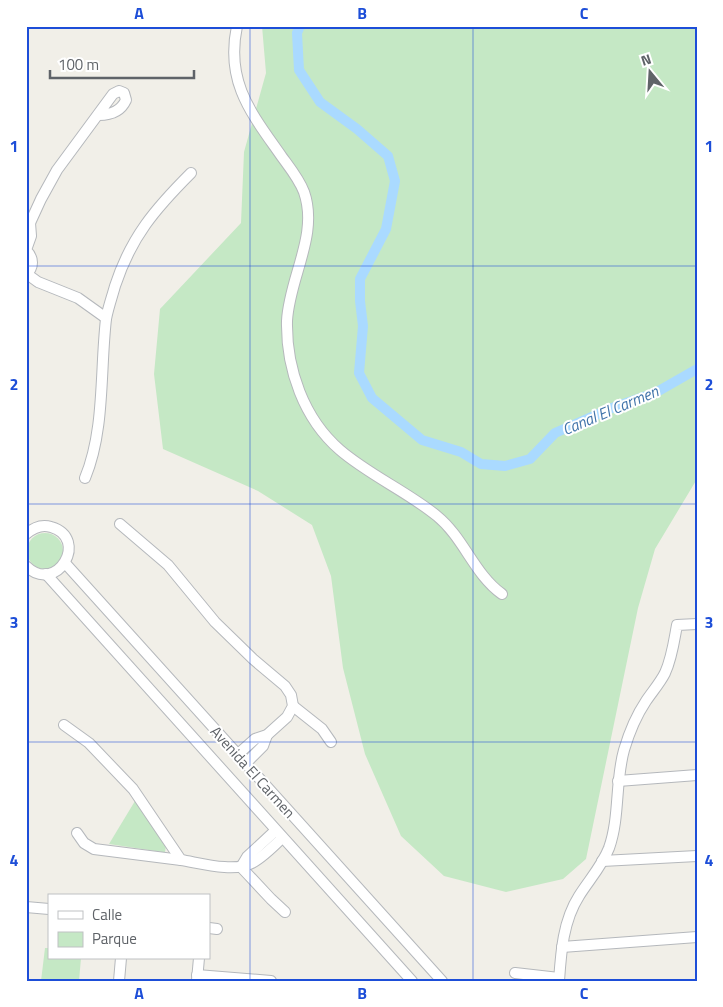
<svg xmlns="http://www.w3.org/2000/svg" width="723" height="1007" font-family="'Titillium Web',sans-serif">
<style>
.green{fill:#c5e8c5}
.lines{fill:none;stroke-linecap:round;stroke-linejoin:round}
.canal{stroke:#aadaff;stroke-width:10}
.minor-casing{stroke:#b5b8bc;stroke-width:12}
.minor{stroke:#fff;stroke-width:10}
.grid{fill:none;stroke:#1d4ed8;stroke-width:1;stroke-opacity:0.55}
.labels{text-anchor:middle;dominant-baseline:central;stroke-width:4;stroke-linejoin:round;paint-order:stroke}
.street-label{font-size:15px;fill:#5f6368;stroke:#fff}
.water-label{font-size:16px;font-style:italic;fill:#4174aa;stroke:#fff}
.neatline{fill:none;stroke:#1d4ed8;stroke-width:2}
.grid-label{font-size:16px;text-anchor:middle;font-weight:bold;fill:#1d4ed8}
</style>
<rect width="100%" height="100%" fill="#f1efe8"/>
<!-- green -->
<g class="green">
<path d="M262 26H697V479L655 549 638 608 586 859 563 879 506 892 444 876 401 836 365 754 343 668 331 576 312 525 258 491 163 449 154 374 160 309 241 223 244 152 266 73Z"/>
<circle cx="45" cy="551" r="18"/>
<path d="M135 801 166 846 165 852H162L109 844Z"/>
<path d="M45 948H49V958H81L79 981H41Z"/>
</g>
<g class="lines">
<!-- canal -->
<path class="canal" d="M300 26 297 33 299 70 320 102 357 129 388 156 395 181 386 229 360 279V301L363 326 359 373 372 398 422 440 461 452 481 464 505 466 530 459 555 433 612 408 655 393 697 369"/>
<!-- minor casing -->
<g class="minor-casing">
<g id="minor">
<path d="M237 26C225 83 252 114 282 157 290 168 299 179 304 192 319 235 289 278 287 321 286 369 304 419 340 450 369 475 408 492 437 516 464 538 474 574 502 594"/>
<path d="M26 227 30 223 41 199 57 170 113 94 119 91 124 93 126 100C121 111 112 115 99 115"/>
<path d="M27 274 38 282 78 298 106 318"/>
<path d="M26 275C34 267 34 258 26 250L31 236 30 223"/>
<path d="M85 478C105 430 100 371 106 319 108 308 112 297 115 286 131 237 155 209 191 173"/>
<path d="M120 524 168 565 215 622 253 659 285 686 291 695 293 706 287 717 267 735 255 739 237 755"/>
<path d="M26 534C33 528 42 524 51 527 90 538 57 596 26 566"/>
<path d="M65 563 442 981"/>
<path d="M46 574 412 981"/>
<path d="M293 706 322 729 331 742"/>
<path d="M64 725 89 743 133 789 181 860C200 863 234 873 252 863 263 857 273 847 282 838"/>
<path d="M245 764 263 746 267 735"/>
<path d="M618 781 697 775"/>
<path d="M77 833 84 843 94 849 181 860"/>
<path d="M602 861 697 856"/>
<path d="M241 867 271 899 285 912"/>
<path d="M241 867 247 857 275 831"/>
<path d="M26 907 49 909"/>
<path d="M209 928 217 929"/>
<path d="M562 947 697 937"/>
<path d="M515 973 559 978"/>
<path d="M197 975 271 981"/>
<path d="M197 980 199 958"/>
<path d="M119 981 121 958"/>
<path d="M559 981C561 952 563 921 579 896 589 880 602 866 609 848 620 817 615 782 624 750 629 733 636 716 646 701 652 692 660 683 665 673 672 658 674 641 677 625L697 624"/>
</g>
</g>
<!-- minor -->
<use href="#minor" class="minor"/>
</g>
<!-- grid -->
<path class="grid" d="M250 26V981M473 26V981M26 266H697M26 504H697M26 742H697"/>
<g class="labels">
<!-- street labels -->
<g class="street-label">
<text transform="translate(253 772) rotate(48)">Avenida El Carmen</text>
</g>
<!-- water labels -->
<g class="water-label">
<text transform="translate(610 410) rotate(-23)">Canal El Carmen</text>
</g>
</g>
<!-- border -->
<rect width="723" height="1007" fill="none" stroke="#ffffff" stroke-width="55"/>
<!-- legend -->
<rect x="48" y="894" width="162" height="65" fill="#ffffff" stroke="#bfc1c3"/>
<rect x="58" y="911" width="25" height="8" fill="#ffffff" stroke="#bfc1c3"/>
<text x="92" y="920" font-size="15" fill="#5f6368">Calle</text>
<rect x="58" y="932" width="25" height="15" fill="#c5e8c5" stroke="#bfc1c3"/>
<text x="92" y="944" font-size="15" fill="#5f6368">Parque</text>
<!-- north arrow -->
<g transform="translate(650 72) rotate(342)" stroke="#ffffff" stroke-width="4" paint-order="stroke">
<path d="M0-4L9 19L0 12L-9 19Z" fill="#5f6368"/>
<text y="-8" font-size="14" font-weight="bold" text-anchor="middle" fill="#5f6368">N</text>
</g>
<!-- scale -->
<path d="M50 70v8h144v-8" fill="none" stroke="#5f6368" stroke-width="2.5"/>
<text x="58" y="70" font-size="15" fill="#5f6368" stroke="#ffffff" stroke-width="4" paint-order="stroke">100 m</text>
<rect x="28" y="28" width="668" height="952" class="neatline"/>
<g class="grid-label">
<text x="139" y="19">A</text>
<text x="362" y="19">B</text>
<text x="584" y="19">C</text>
<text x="14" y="152">1</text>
<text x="709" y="152">1</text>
<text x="14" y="390">2</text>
<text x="709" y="390">2</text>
<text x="14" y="628">3</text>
<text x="709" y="628">3</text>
<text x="14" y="866">4</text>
<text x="709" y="866">4</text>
<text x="139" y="999">A</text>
<text x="362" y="999">B</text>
<text x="584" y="999">C</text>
</g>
</svg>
